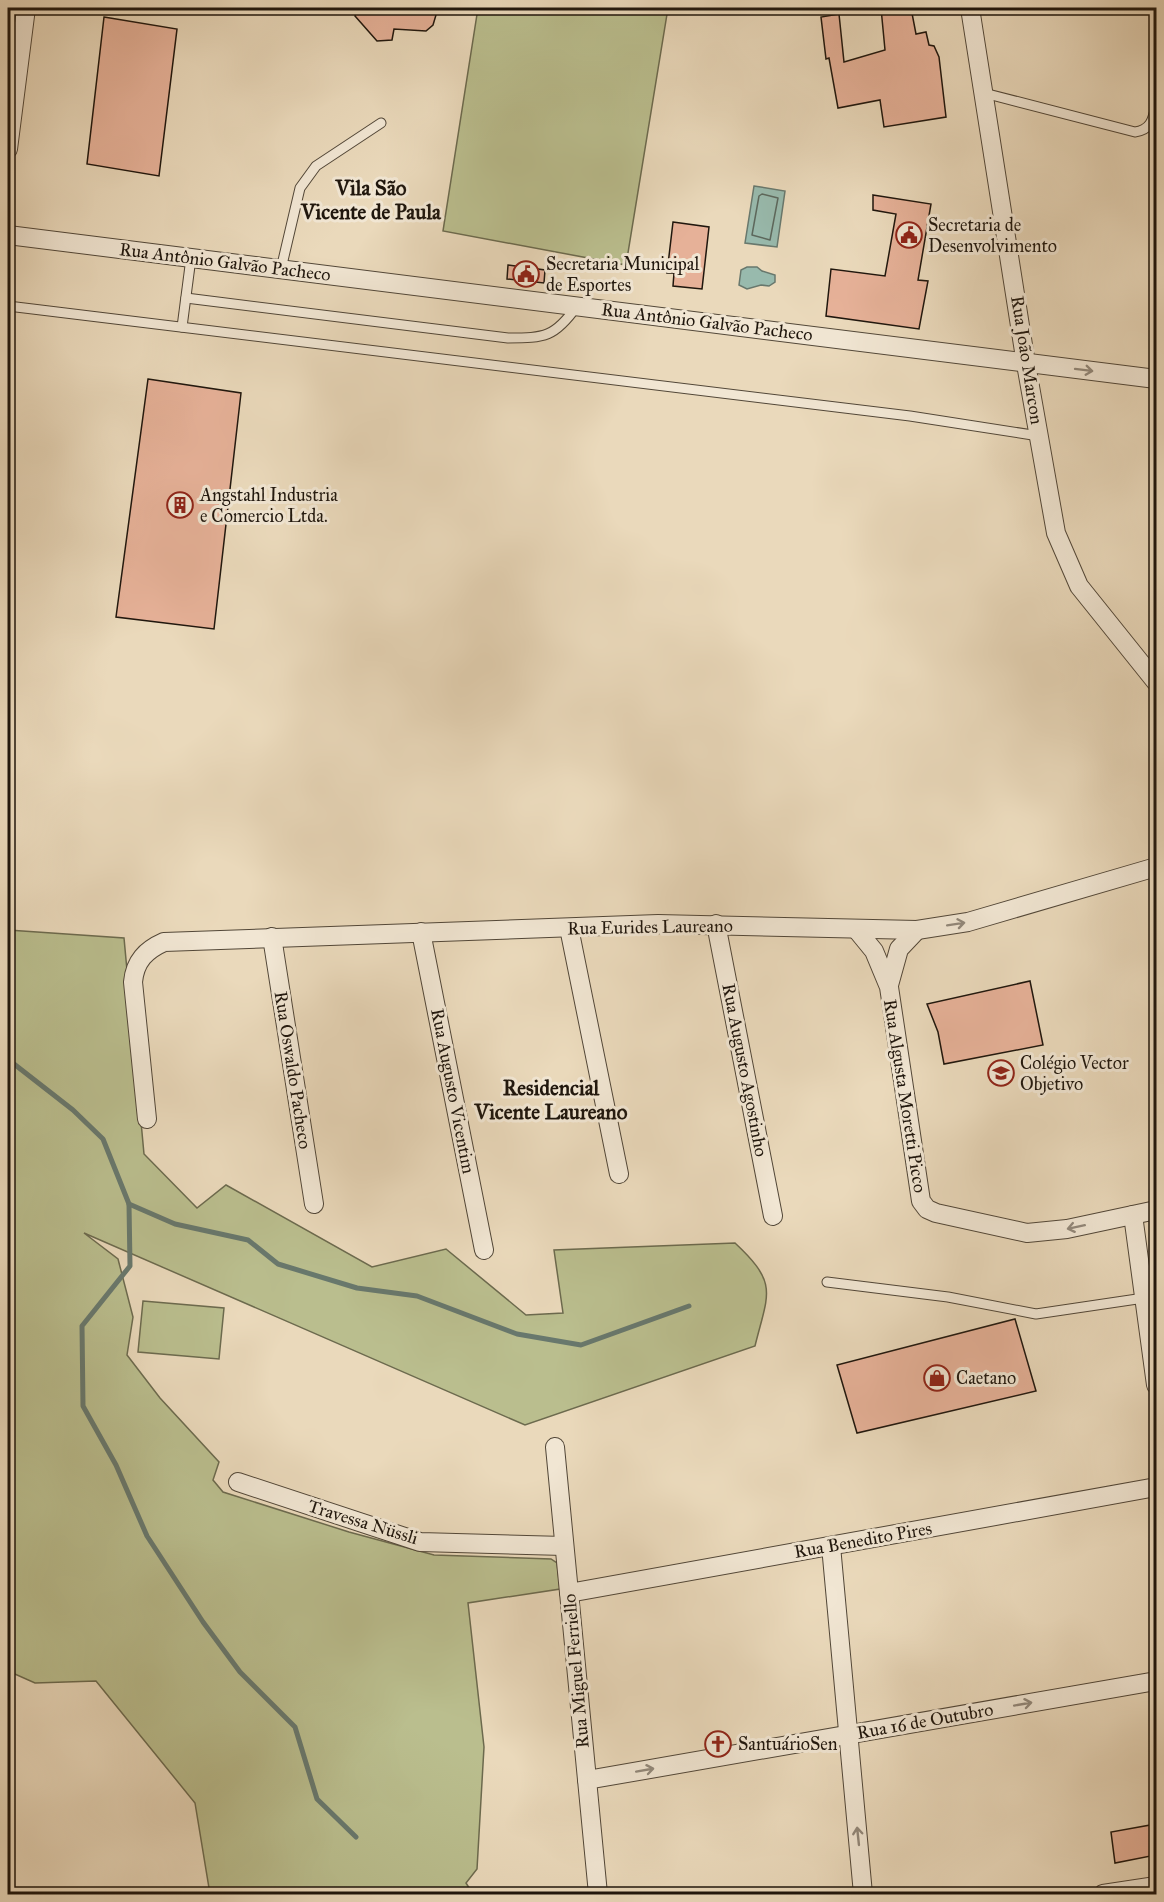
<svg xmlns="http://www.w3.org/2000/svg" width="1164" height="1902" font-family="'IM FELL Great Primer',serif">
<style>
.green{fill:#babe8e;stroke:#6c6a4e;stroke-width:1.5}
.water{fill:#98baad;stroke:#68786d;stroke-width:1.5}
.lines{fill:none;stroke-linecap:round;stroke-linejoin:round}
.shore{stroke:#5c685d;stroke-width:1.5}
.stream{stroke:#68786d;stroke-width:5}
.building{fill:#e6b198;stroke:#1f160d;stroke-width:1.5}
.lane-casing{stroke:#524738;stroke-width:11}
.street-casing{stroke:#524738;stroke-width:20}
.lane{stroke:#f1e6d3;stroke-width:9}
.street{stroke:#f1e6d3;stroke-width:18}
.oneway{stroke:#92887a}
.labels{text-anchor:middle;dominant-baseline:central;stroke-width:6;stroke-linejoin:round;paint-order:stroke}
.poi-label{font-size:18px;fill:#1f160d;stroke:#f1e6d3;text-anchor:start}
.street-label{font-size:18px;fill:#1f160d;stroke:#f1e6d3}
.quarter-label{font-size:21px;font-weight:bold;fill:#1f160d;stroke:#f1e6d3}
</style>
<rect width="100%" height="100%" fill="#ead9bb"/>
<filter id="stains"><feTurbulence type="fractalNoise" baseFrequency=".00333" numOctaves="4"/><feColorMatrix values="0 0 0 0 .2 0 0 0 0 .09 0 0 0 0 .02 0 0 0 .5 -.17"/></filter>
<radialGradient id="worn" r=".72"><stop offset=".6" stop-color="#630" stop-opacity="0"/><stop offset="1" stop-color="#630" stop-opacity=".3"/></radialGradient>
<!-- green -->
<g class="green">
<path d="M478 8H668L626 265 443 231Z"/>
<path d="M8 930 124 938 144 1154 197 1208 226 1185 372 1267 446 1249 526 1315 563 1313 554 1250 735 1243C779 1284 768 1293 755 1346L525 1425 84 1233 118 1259 133 1317 127 1355 160 1398 219 1462 213 1480 223 1492 349 1532 434 1555 551 1559 557 1563 560 1589 468 1603 484 1747 477 1869 466 1883 473 1894H210L195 1803 96 1681 35 1683 8 1671Z"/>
<path d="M143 1301 224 1308 219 1359 138 1352Z"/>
</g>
<!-- water -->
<g class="water">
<path d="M754 186 785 191 777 247 745 243Z"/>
<path d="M747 267H757L762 271 775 275V282L769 286 761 285 747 289 739 285 741 270Z"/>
</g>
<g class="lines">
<!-- shore -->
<path class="shore" d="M762 194 778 198 770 240 752 235 759 196Z"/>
<!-- stream -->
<g class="stream">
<path d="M8 1062 14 1064 73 1110 103 1139 129 1204 130 1266 82 1326 83 1406 116 1465 147 1536 203 1622 240 1672 295 1727 317 1799 356 1837"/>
<path d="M129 1204 175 1224 248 1240 278 1264 357 1288 417 1296 517 1334 581 1345 689 1306"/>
</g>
</g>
<!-- building -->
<g class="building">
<path d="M357 8H429L436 15 433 25 426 31 394 29 392 40 377 41 355 16Z"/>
<path d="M881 8H911L916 34 926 32 929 45 934 46 939 57 946 117 884 127 880 100 838 108 829 58 826 59 821 17 839 14 844 62 885 50Z"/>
<path d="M104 17 177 29 159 176 87 164Z"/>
<path d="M873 195 931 204 918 280 928 281 919 329 826 316 831 269 885 276 896 214 873 210Z"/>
<path d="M673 222 709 227 702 289 673 286 674 273H667Z"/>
<path d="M508 265 545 270 544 283 507 279Z"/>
<path d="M148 379 241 393 214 629 116 617Z"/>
<path d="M1030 981 1043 1045 944 1064 938 1032 927 1004Z"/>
<path d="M1015 1319 1036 1391 857 1433 837 1365Z"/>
<path d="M1156 1824V1855L1115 1863 1111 1832Z"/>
</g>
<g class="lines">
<!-- lane casing -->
<g class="lane-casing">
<g id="lane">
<path d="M984 93 1135 132C1151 130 1153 119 1156 106"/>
<path d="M281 269 300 188 316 166 381 123"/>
<path d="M186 298 508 338C545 338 555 337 577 306"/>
<path d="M8 306 910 416 1039 436"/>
<path d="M182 327 191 258"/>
<path d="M827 1282 948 1297 1036 1314 1144 1298"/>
</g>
</g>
<!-- street casing -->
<g class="street-casing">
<g id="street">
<path d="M970 8 1026 364 1056 533 1079 586 1156 682"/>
<path d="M8 149 26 8"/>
<path d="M8 235 1156 379"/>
<path d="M716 924 773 1216"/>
<path d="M569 928 619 1174"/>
<path d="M856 929 874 951 889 987 921 1201 927 1209 936 1213 1027 1233 1067 1229 1156 1210"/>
<path d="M421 932 484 1250"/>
<path d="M272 937 314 1204"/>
<path d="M889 985 899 949 917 930"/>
<path d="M147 1119 133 982C135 961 146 950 164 942L658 924 917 930 968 922 1156 867"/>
<path d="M1133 1215 1156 1385"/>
<path d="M555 1447 598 1894"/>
<path d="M238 1482 420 1542 564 1546"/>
<path d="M831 1546 863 1894"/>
<path d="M569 1593 1156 1487"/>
<path d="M587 1780 1156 1681"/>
<path d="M1103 1894 1156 1886"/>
</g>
</g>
<!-- lane -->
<use href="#lane" class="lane"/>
<!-- street -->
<use href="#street" class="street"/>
</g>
<!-- one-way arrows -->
<defs><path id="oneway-shaft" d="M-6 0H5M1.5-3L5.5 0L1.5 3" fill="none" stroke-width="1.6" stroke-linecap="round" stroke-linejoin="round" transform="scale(1.5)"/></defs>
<g class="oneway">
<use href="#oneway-shaft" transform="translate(1084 370) rotate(7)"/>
<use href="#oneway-shaft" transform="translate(956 924) rotate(-9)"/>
<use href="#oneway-shaft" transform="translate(1076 1227) rotate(168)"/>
<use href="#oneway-shaft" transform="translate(1023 1704) rotate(-10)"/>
<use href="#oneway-shaft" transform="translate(645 1770) rotate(-10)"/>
<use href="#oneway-shaft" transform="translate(858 1836) rotate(-96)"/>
</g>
<!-- icons -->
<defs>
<g id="civic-ring" transform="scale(1.35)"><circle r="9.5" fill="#f1e6d3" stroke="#8f2418" stroke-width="1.5"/><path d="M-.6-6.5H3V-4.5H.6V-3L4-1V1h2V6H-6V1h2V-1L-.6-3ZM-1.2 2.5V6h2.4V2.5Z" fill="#8f2418"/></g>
<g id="building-ring" transform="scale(1.35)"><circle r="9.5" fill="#f1e6d3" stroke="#8f2418" stroke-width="1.5"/><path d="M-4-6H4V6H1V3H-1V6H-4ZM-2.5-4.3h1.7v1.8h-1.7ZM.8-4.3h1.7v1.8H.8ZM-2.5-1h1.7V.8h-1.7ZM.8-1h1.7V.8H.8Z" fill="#8f2418"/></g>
<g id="school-ring" transform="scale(1.35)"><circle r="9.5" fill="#f1e6d3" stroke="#8f2418" stroke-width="1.5"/><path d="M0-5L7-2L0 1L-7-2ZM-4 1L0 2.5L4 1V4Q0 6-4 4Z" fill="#8f2418"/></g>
<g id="shop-ring" transform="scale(1.35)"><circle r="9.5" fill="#f1e6d3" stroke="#8f2418" stroke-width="1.5"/><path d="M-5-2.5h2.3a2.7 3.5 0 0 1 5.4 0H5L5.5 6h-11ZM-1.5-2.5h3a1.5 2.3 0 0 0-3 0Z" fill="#8f2418"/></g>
<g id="church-ring" transform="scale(1.35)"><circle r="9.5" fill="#f1e6d3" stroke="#8f2418" stroke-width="1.5"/><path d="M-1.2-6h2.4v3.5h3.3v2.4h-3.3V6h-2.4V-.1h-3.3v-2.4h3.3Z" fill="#8f2418"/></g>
</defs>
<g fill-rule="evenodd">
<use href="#civic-ring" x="909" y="235"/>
<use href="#civic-ring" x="526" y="274"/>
<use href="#building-ring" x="180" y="505"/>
<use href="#school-ring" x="1001" y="1073"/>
<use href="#shop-ring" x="937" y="1378"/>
<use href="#church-ring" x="718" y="1744"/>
</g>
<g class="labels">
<!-- poi labels -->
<g class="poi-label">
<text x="928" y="225">Secretaria de<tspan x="928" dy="21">Desenvolvimento</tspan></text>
<text x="546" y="264">Secretaria Municipal<tspan x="546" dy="21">de Esportes</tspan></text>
<text x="200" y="495">Angstahl Industria<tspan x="200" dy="21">e Comercio Ltda.</tspan></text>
<text x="1020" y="1063">Colégio Vector<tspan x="1020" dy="21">Objetivo</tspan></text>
<text x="956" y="1378">Caetano</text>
<text x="738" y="1744">SantuárioSen</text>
</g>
<!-- street labels -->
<g class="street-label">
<text transform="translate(225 262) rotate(7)">Rua Antônio Galvão Pacheco</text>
<text transform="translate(707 322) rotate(7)">Rua Antônio Galvão Pacheco</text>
<text transform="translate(1027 360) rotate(81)">Rua João Marcon</text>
<text transform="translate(650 927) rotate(-1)">Rua Eurides Laureano</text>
<text transform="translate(293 1070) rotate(81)">Rua Oswaldo Pacheco</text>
<text transform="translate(745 1070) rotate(79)">Rua Augusto Agostinho</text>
<text transform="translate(453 1091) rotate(79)">Rua Augusto Vicentim</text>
<text transform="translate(905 1096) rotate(81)">Rua Algusta Moretti Picco</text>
<text transform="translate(363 1522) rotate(17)">Travessa Nüssli</text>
<text transform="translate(863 1540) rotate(-10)">Rua Benedito Pires</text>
<text transform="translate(576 1671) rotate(-95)">Rua Miguel Ferriello</text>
<text transform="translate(925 1721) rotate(-10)">Rua 16 de Outubro</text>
</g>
<!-- quarter labels -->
<g class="quarter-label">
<text x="371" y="188">Vila São<tspan x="371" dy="24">Vicente de Paula</tspan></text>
<text x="551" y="1088">Residencial<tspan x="551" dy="24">Vicente Laureano</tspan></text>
</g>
</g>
<!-- margin -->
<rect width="1164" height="1902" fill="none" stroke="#ead9bb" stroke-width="30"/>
<rect x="9" y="9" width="1146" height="1884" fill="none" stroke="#1f160d" stroke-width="3"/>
<rect x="15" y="15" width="1134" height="1872" fill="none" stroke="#1f160d" stroke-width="1.5"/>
<rect width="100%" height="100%" filter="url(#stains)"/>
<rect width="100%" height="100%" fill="url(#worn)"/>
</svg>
